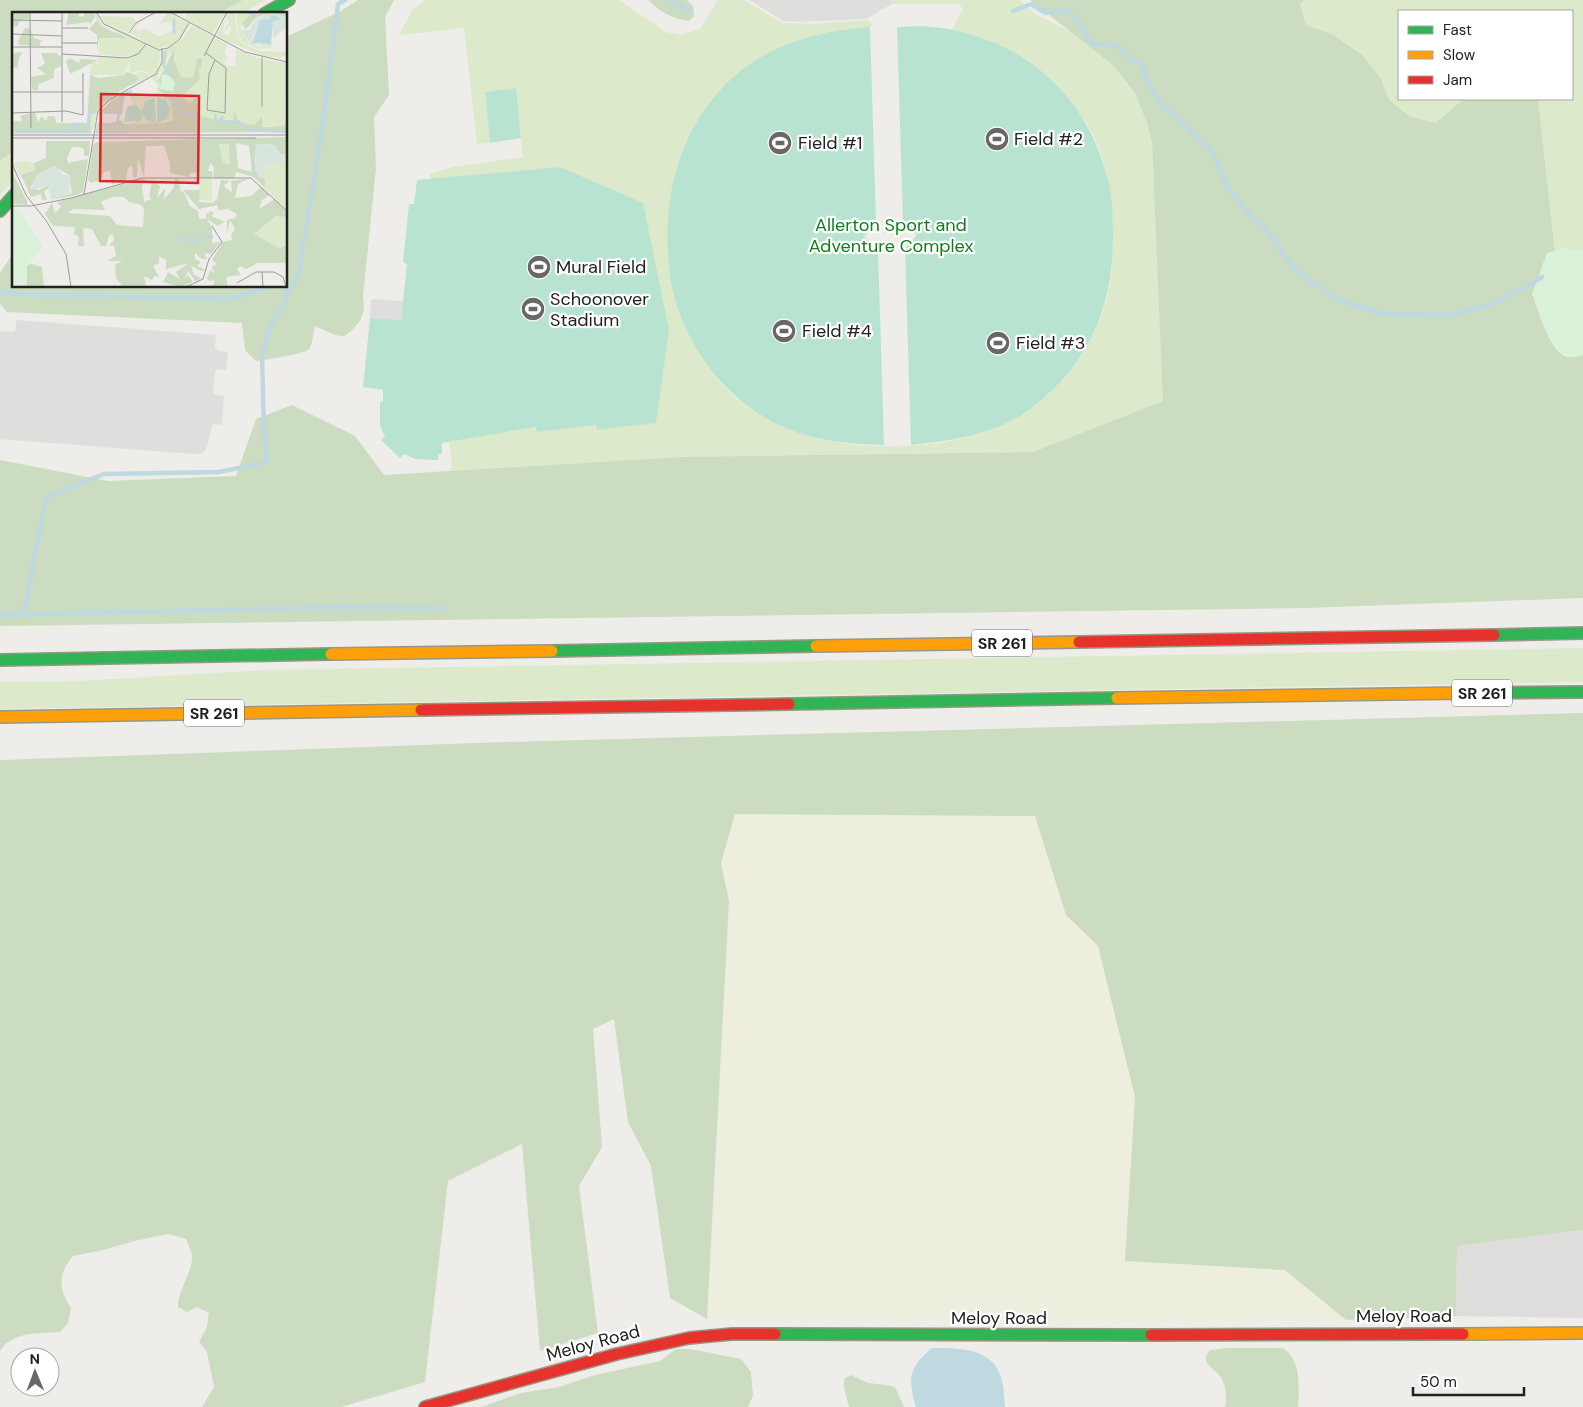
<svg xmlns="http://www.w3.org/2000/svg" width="1583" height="1407" font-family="'DM Sans',sans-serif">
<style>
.residential{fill:#dedddb}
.farmland{fill:#edeede}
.grass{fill:#dceacb}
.forest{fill:#cbdcc1}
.park{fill:#daf2d9}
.pitch{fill:#b7e3d0}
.parking{fill:#dfdedd}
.water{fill:#bfd9e0}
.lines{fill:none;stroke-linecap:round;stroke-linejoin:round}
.stream{stroke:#bfd9e0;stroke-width:4.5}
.fast-casing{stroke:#979882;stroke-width:14}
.slow-casing{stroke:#979882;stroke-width:14}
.jam-casing{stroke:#979882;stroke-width:14}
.fast{stroke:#30b455;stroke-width:11}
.slow{stroke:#ff9f0a;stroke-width:11}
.jam{stroke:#e5322d;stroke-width:11}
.labels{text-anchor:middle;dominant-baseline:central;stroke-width:4.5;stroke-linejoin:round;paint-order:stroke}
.shield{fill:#fff;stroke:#646464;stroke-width:1}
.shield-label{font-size:16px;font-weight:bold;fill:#212121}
.poi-label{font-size:18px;fill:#212121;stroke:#fff;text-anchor:start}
.park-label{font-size:18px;fill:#117c19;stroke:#fff}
.street-label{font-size:18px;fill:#212121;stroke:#fff}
.inset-river{fill:none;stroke:#bfd9e0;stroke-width:2.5}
.inset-road{fill:none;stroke:#9d9b9a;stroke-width:1}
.view{fill:#d62828;fill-opacity:0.15;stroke:#d62828;stroke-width:2.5}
.inset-edge{fill:none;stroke:#212121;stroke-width:2.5}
</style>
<rect width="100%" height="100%" fill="#efedea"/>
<!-- residential -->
<path class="residential" d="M1583 1230V1318L1456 1316 1457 1246Z"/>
<!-- farmland -->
<path class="farmland" d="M735 814 1035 816 1066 915 1098 946 1135 1097 1125 1261 1285 1270 1346 1320 1126 1322 707 1319 729 901 721 863Z"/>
<!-- grass -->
<g class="grass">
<path d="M243 0H266L241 14H218Z"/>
<path d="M425 0H619L666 32 681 35 700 29 714 7 717 0H744L782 23 813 24 868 20 873 25 870 27C796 33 740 55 699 119 687 137 678 158 674 179 671 194 672 210 671 225 671 240 669 255 670 271 671 294 681 318 691 339 696 348 703 357 709 366 714 373 719 381 725 387 756 420 803 438 847 444 884 448 928 447 964 438 1019 426 1069 385 1093 335 1109 304 1114 268 1113 234 1113 194 1105 148 1081 115 1073 103 1044 84 1031 74 1018 64 998 45 984 38 974 34 963 32 952 29L963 9 959 4H892V0H1020L1035 14 1071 32 1114 66 1135 93 1147 123 1152 142 1164 401 1033 452 681 457 450 471 452 465 449 442 537 427 538 432 596 425 597 430 560 167 431 179 429 174 453 167 523 157 516 88 485 92 490 143 477 144 464 28 399 35 413 9Z"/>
<path d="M1304 0H1583V320L1562 315 1538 99H1572V11H1399V99H1464L1435 123 1409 116 1389 100 1381 79 1334 35 1306 25 1300 5Z"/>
<path d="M14 150V180L0 195V161Z"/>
<path d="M1583 648V682L0 709V682L79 681 266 670Z"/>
</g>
<!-- forest -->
<g class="forest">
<path d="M0 0H243L218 14H14V150L0 161Z"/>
<path d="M358 0H394L385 17 389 95 374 117 376 168 363 297C366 317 360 323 345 336L335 335 315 326C313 333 313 343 309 349 305 354 264 360 256 361L245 350 242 323 7 312 0 304V273L14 252V286H286V37L341 11Z"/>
<path d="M648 0H687L693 6 694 16 689 21C670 18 661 12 648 0Z"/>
<path d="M1030 0H1304L1300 5 1306 25 1334 35 1363 56 1381 79 1389 100 1409 116 1435 123 1464 99H1538L1562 315 1583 320V598L1306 608 0 626V460L108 481 236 476 256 419 292 405 355 436 384 475 681 457 1033 452 1163 401 1152 142 1147 123 1135 93 1114 66Z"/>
<path d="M1583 713V1230L1457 1246 1456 1316 1346 1320 1285 1270 1125 1261 1135 1097 1098 946 1066 915 1035 816 735 814 721 863 729 901 707 1319 670 1298 651 1166 628 1122 614 1019 593 1029 602 1147 579 1186 598 1333 540 1351 522 1144 448 1181 425 1382 341 1407H202L214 1387 207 1352 199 1342 207 1327 209 1313 197 1307 187 1312 178 1307C177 1291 194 1270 192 1255 191 1250 188 1244 186 1239L168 1234 138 1240 103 1250 73 1256C58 1274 58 1288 71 1308L68 1323 60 1332C39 1334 12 1331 0 1351V760L505 742Z"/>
<path d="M1229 1348H1282C1302 1358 1299 1389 1298 1407H1225C1227 1399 1226 1387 1222 1379 1216 1368 1198 1365 1210 1350Z"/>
<path d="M676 1349H690L741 1359 751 1372 753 1396 748 1407H481L521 1393 559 1387 595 1375 660 1361Z"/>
<path d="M851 1375 868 1383 886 1385 895 1387 904 1407H849L844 1388V1379Z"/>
</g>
<!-- park -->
<path class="park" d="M1563 248 1583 250V355C1579 356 1572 358 1567 357 1549 352 1538 309 1532 294L1547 253Z"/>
<!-- pitch -->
<g class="pitch">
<path d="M921 26C1009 30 1083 86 1106 173 1112 192 1113 212 1113 233 1114 309 1087 370 1023 414 989 436 949 441 911 445L905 249 917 235 903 221 897 27Z"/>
<path d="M870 27 876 224 864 236 878 250 884 445C843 444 807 440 771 421 723 395 688 348 674 296 670 282 669 268 668 254 664 193 680 132 723 87 762 46 815 31 870 27Z"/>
<path d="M516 88 521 138 490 143 485 92Z"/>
<path d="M560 167 643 203 669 330 656 423 597 430 596 425 537 432 536 427 442 443V454H438V460L415 459 404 454 400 458 381 440 385 437 380 425V402H383V390L363 387 370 318 401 320 407 264 403 262 409 204H414L417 180Z"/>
</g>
<!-- parking -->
<g class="parking">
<path d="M749 0H892V4L866 19 796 22 783 21Z"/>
<path d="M371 299 403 301 401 320 370 318Z"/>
<path d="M16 320 216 335 215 348 219 351 228 352 226 370 216 369 214 381 213 393 215 395 224 396 222 425 212 424 209 439 206 450 202 453 193 454 0 439V331L13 332 16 330Z"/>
</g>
<!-- water -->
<path class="water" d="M932 1348C955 1348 988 1347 999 1372 1004 1382 1004 1396 1005 1407H916C908 1378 908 1368 932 1348Z"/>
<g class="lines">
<!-- stream -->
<g class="stream">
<path d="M670 0 689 11"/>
<path d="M1013 11 1031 4 1046 13 1067 10 1082 26 1088 40 1096 45 1107 44 1120 48 1130 58 1144 66V75L1159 102 1211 150 1228 188 1250 215 1266 229 1294 269 1339 301 1363 307 1382 314 1452 315 1492 304 1524 288 1542 277"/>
<path d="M285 291C301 284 299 267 301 252 302 247 303 242 305 236L323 123 338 4 345 0"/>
<path d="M0 292 21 294 228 299 271 286"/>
<path d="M24 614 46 497 104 474 219 472 267 462 264 431 262 355C267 345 267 334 272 324 278 311 286 310 287 293L280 286"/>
<path d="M0 615 336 607 444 608"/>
</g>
<!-- fast casing -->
<g class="fast-casing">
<g id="fast">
<path d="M264 14 289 0"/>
<path d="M0 211 14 195"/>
<path d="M1494 635 1583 633"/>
<path d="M552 651 816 646"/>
<path d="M0 660 331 654"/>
<path d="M1463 693 1583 692"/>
<path d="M789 704 1117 698"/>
<path d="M775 1334 1151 1335"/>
</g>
</g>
<!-- slow casing -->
<g class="slow-casing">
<g id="slow">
<path d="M816 646 1079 642"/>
<path d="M331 654 552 651"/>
<path d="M1117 698 1463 693"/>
<path d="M0 717 421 710"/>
<path d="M1463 1334 1583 1333"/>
</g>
</g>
<!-- jam casing -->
<g class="jam-casing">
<g id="jam">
<path d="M1079 642 1494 635"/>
<path d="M421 710 789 704"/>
<path d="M1151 1335 1463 1334"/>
<path d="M425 1407 617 1354 689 1338 732 1334H775"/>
</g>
</g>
<!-- fast -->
<use href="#fast" class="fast"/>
<!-- slow -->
<use href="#slow" class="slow"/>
<!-- jam -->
<use href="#jam" class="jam"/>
</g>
<!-- icons -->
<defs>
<g id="stadium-disc" transform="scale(1.25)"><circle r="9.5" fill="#696867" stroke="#fff"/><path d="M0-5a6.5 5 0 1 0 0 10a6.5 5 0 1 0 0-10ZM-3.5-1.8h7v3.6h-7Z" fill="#fff"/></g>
</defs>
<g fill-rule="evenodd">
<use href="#stadium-disc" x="997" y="139"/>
<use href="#stadium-disc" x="780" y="143"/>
<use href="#stadium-disc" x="539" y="267"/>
<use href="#stadium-disc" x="533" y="309"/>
<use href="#stadium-disc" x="784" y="331"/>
<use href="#stadium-disc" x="998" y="343"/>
</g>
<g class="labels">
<!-- shield labels -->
<g class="shield">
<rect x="972" y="629.5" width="60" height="27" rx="4"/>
<rect x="1452" y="679.5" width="60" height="27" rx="4"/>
<rect x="184" y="699.5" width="60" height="27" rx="4"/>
</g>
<g class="shield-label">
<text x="1002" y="643">SR 261</text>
<text x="1482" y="693">SR 261</text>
<text x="214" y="713">SR 261</text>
</g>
<!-- poi labels -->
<g class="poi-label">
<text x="1014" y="139">Field #2</text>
<text x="798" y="143">Field #1</text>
<text x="556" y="267">Mural Field</text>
<text x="550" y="299">Schoonover<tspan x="550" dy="21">Stadium</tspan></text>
<text x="802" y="331">Field #4</text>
<text x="1016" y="343">Field #3</text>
</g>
<!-- park labels -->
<g class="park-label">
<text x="891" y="225">Allerton Sport and<tspan x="891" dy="21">Adventure Complex</tspan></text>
</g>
<!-- street labels -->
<g class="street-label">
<text x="1404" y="1316">Meloy Road</text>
<text x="999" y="1318">Meloy Road</text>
<text transform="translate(593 1343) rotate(-15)">Meloy Road</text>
</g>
</g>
<!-- overview -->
<g transform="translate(12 12)">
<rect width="275" height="275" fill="#efedea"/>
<path d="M80 0H83L91 12 116 21 133 32 125 41 117 44V40L116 45 87 42V26L108 27 102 17 87 12ZM156 0 176 11 169 25 158 34 145 36 148 37 137 33 119 21 124 13 130 9 122 16 127 20 132 16 147 25 161 18 158 10 147 12ZM161 0 173 6 176 0H214L200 22ZM215 0H223L225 21 230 31 248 39 275 40V45L273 43 268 46 251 44 204 24 213 7 211 22 218 24 216 21 220 18 218 13 211 21 217 10 213 5ZM224 0H245L239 2 227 17 237 31 247 35 260 34 259 36 247 37 231 30 226 21ZM88 4 121 5 124 10 116 20 94 12ZM180 13 216 33 212 42 216 45 212 51 215 54H223L224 37 246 46 275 51 273 113 250 115V106L238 116 186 103 182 85 178 91 170 84 181 67 168 65 162 49 165 44 158 41 145 66 147 71 158 64 148 77 140 66 149 55 151 39 169 28ZM134 33 149 40 145 60 139 64 132 58 119 61 117 50 112 63H78L79 51H86V44L117 47ZM130 59 138 64 98 87 85 100 80 121H12H79L78 101 95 87 118 75 119 70 126 68 121 63ZM145 74 159 89 161 108 153 111 117 112 126 109 124 93 116 94 121 92V88L119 91 118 84 114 85 122 80 131 85 143 84 134 88 131 94 134 107 142 111 153 108 156 90 145 83ZM207 131 218 132V153L211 152ZM13 149 22 151 24 158 9 166 1 151ZM275 151V198L253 176 252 154ZM188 167H200V189L187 188ZM264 204 275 205V233L267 236 242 222Z" fill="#dceacb"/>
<path d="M0 0H21L17 1V7L8 8 6 14 0 15ZM57 0H67V5L72 4 73 0H80L83 4 78 13 77 10 54 13ZM245 0H275V5L259 1 245 5 234 17 230 12 239 2ZM85 8 89 14 115 26H87L85 41V23L77 17ZM13 16H17L22 26 31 29 27 31 29 34 7 33 6 29ZM163 35 162 49 169 65 181 66 185 47 190 46 189 56 186 57 188 67 170 84 178 91 184 85 186 103 205 108 211 103 212 110H221L222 97 227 110 242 113 250 105V115H257L273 113 275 95V120L83 121 86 110 103 112 107 107 113 112 153 111 161 108 159 89 148 79 147 75 161 79 163 71 150 62 149 72 146 69ZM11 40 7 46 5 60V55L0 56V41ZM29 41H44L49 45V54L42 57V66L27 72 25 79 20 77 19 65 34 62 25 56 33 52ZM58 46 67 51 68 47 86 48 58 62 54 49ZM115 60 125 64 126 68 88 92 84 101H78L79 121H0V109H10L8 104 23 100 26 110 30 104 34 109 36 104H43L44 111H75L78 63 87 66 112 63ZM119 78 113 83 110 103 88 100 101 87ZM275 125V143L267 142 258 132H244L243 151 247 165 253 167V176L242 165 224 160 222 167 201 166 202 155 198 151 196 159H200V166H187V160L178 161V165L158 161V151L152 134H134L132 165 126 146 125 165 121 166 120 154 116 156 114 168 100 172 98 159 92 160 87 169 79 171 76 168 81 133 84 130ZM224 131 237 134 240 160 226 156ZM207 132H217L218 153 211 151ZM34 129H78L77 144H72V137L68 135H60L55 146 56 151 76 147 71 180 64 183 44 187 48 183 60 182 57 163 42 154 27 162 18 176 27 178 36 173 38 176 32 179 35 188H30L29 182 19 185 9 163 24 158 22 151 34 146ZM0 160 15 189V193L0 192ZM238 166 226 172 223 186 239 184 249 175 258 183 250 188 247 197 263 187 275 200V205L264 204 242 222 267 236 275 233V251H246L234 257 228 254 225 257 229 263 214 265 216 275H200L203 268 197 269 195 266 198 258 203 261 199 255 205 252 200 248 211 230 220 228 219 222 223 217 218 208 215 222V208L223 206 225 202 216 197 205 198 206 193 187 197 171 178H188L187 190 201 191 205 187 209 168 218 169 211 174 220 180 219 169ZM129 167 134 168 130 174 132 190 139 187 137 184 140 169 148 174 145 186 153 176 152 187 161 177 163 167H167L168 178 172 181 178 194 186 199 187 207H194V202L200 199 202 202 199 204 213 210 206 214 195 207 200 216V231L208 230 199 242 192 241 195 247H190L183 241V247L189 250 185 254 194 258 189 259 179 254 182 263 189 266 184 270 176 259 173 268 176 263 181 270 169 275 151 270 156 260 168 267 164 260 177 251 154 257V248L147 244V251L141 254 147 265 143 264 140 268 132 264 134 275H111L104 266 103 253 110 249H95L104 244 102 234 97 233 102 228 101 222 97 224 94 234H89L80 217 71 216 72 234H66L67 225 62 222 63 215 41 214 33 202 40 191 43 201 49 195 45 190ZM101 185H112L117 190 129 193 132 197 131 215 105 213 98 204 56 201 61 197 93 198 89 190ZM19 252 30 255 32 274 10 275 0 268 11 254Z" fill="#cbdcc1" fill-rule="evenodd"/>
<path d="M259 1 275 5V15L261 26V9L269 6 248 8 239 29 246 33 260 30V34L240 33 227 17 237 18 245 6ZM244 132 263 133 268 142 275 143V151L252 154 253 167 247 165 243 159ZM44 154 50 162 59 164 57 179 60 182 39 188 36 174 19 178 25 162Z" fill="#d8e5dd"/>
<path d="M151 62 158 64 163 71 161 79 148 77ZM0 197H6L31 235 15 254V275H0Z" fill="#daf2d9"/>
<path d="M143 85 144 111 135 108 130 101 129 109 112 110 115 94 124 93 130 100 133 89ZM145 85 154 88 158 97 155 107 145 111Z" fill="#b7e3d0"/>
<path d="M260 3 270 7 261 9 259 32 240 31 248 8 258 7Z" fill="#bfd9e0"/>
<path class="inset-river" d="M230 0 245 2M162 22V7M153 39 152 55 158 60 157 64M152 84 160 87 172 102 185 101M88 100 107 101 105 111 91 113 90 120M107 100 110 83 120 79M203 102 204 109 227 110 238 118 275 120M4 120H78M57 120 62 112H76L78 101 84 100M84 120H116M165 227 186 229 201 224"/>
<path class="inset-road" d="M18 0 19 116M84 0 92 12 147 38 156 36 167 28 177 11M158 0 233 40 275 50M0 8 50 9M50 16H76M117 21 124 11 144 0M0 22 50 24M50 31H85M0 35H50M194 41 214 56 213 101 195 98 197 62 203 48M50 42 115 46 126 42 134 32M192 44 215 0M0 80H71M250 95V45M0 101 54 99 71 103V61M50 110V0M0 123H275M0 126H244M0 152 14 183 35 210 54 242 59 275M72 182 86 99 97 88 144 62 150 50V36M0 194H19L59 186 130 166H239L275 199M250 260 251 275M225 271 244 260H262L271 265 274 275M148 275H165M174 275 191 267 197 247 210 230 200 214"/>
<path class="view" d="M89 82 187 84 186 171 88 169Z"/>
<rect width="275" height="275" class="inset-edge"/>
</g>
<!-- legend -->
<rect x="1398" y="10" width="175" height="90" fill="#ffffff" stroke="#a6a6a6"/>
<rect x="1408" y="26" width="25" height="8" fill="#30b455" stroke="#a6a6a6"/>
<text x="1443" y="35" font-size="15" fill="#212121">Fast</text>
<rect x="1408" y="51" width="25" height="8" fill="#ff9f0a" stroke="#a6a6a6"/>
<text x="1443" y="60" font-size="15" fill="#212121">Slow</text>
<rect x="1408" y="76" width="25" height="8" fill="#e5322d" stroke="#a6a6a6"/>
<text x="1443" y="85" font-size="15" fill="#212121">Jam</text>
<!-- north arrow -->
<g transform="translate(35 1372) rotate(359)"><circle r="24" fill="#ffffff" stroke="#a6a6a6"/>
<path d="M0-4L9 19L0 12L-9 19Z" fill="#696867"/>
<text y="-8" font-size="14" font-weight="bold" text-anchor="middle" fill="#212121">N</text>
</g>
<!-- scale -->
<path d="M1413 1387v8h111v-8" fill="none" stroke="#212121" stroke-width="2.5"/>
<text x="1420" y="1387" font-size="15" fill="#212121" stroke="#ffffff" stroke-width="4" paint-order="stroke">50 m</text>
</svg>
